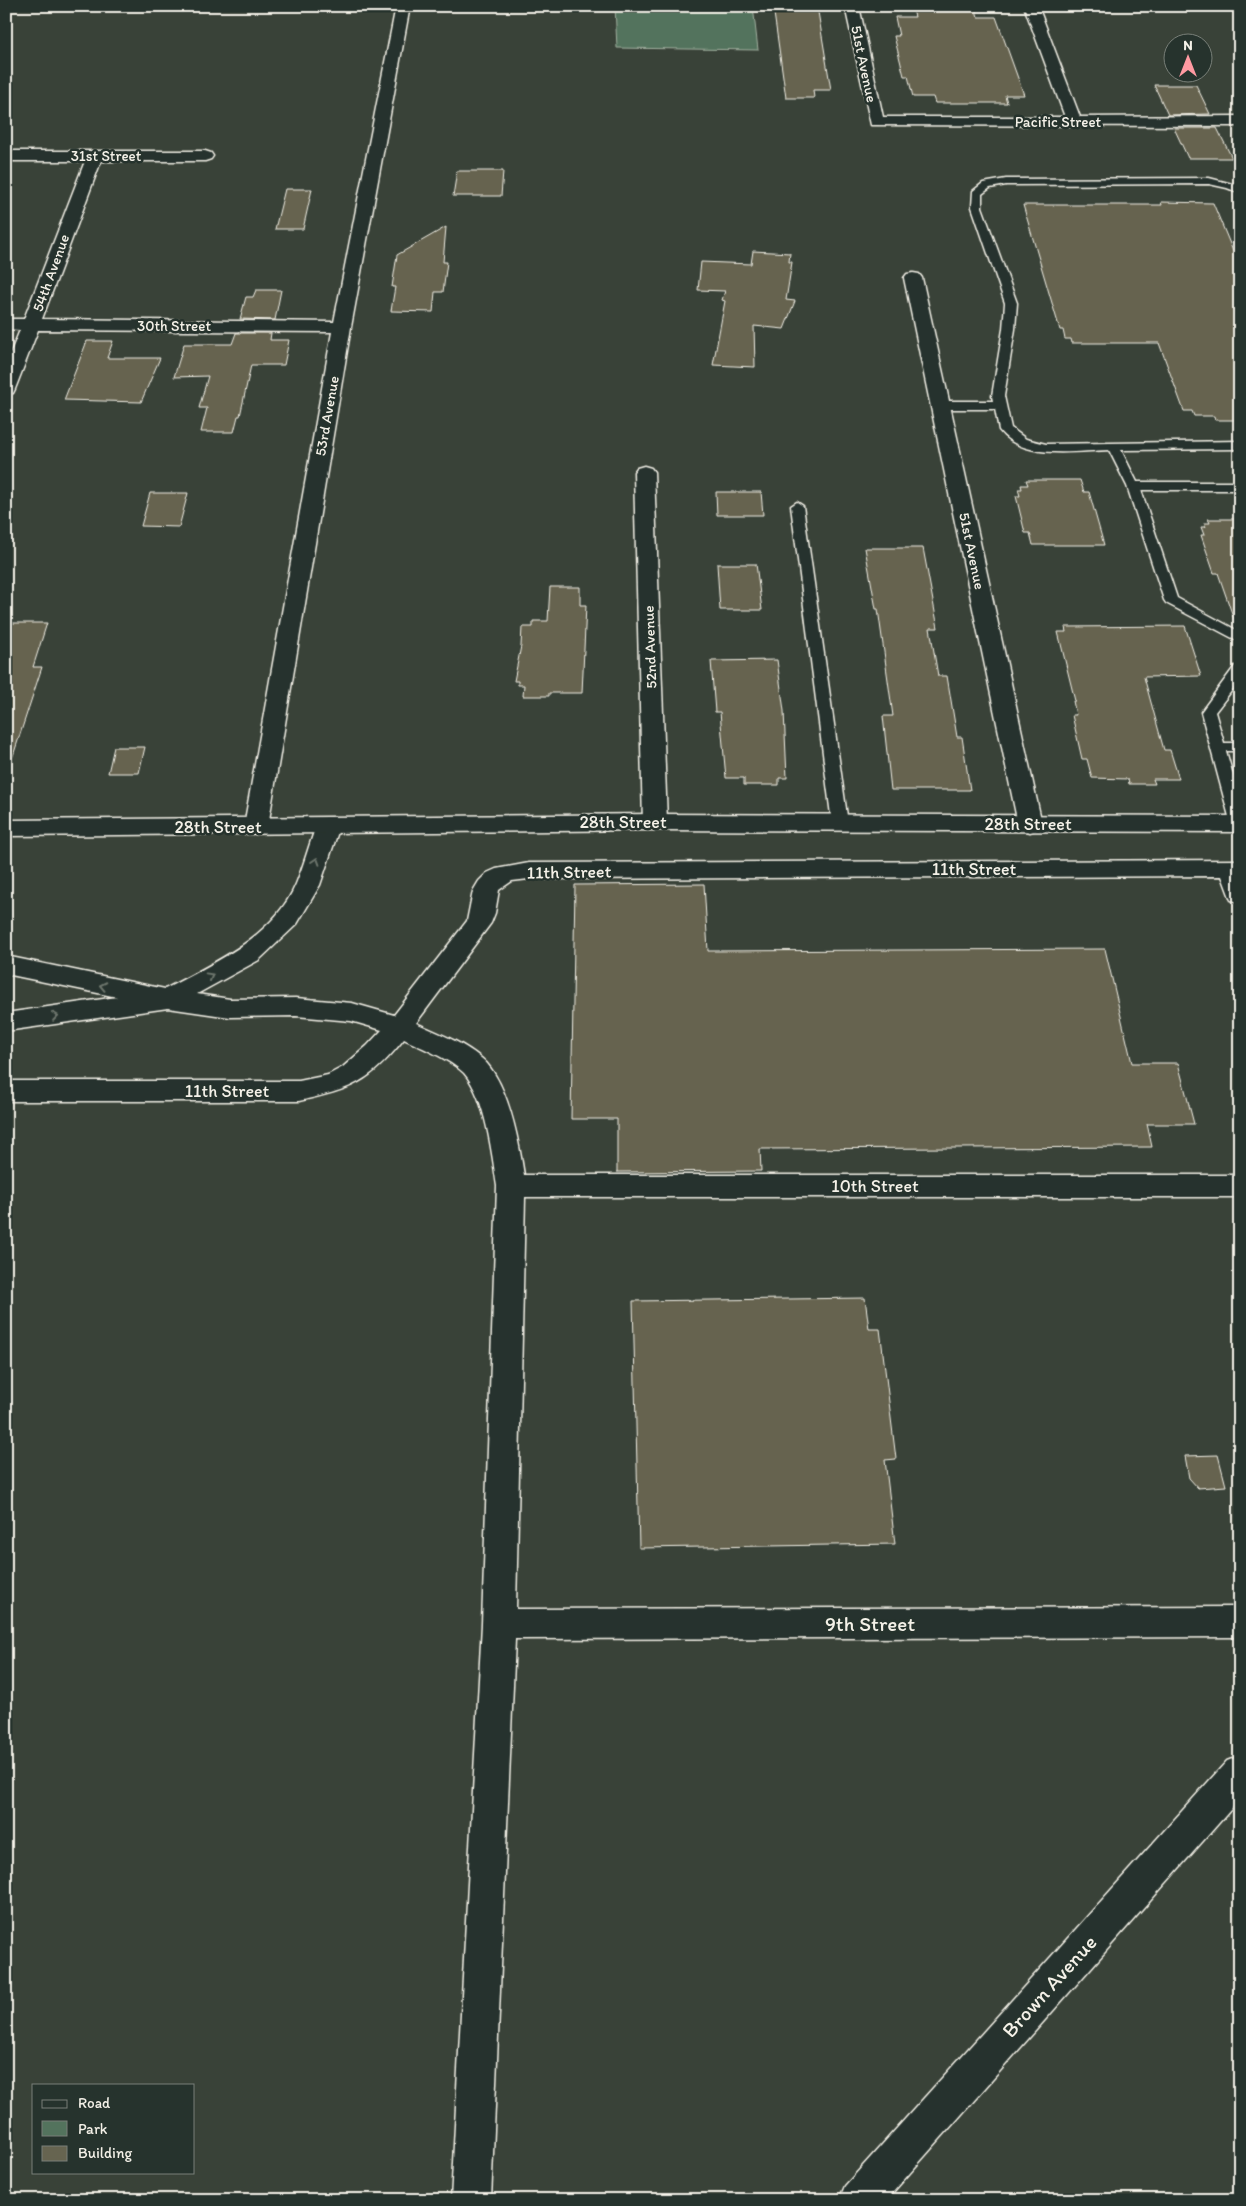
<svg xmlns="http://www.w3.org/2000/svg" width="1246" height="2206" font-family="Itim,sans-serif">
<style>
.green{fill:#53735d;stroke:#a4b2a2}
.building{fill:#666450;stroke:#f4f1e8}
.lines{fill:none;stroke-linecap:round;stroke-linejoin:round}
.lane-casing{stroke:#f4f1e8;stroke-width:3}
.street-casing{stroke:#f4f1e8;stroke-width:3}
.secondary-casing{stroke:#f4f1e8;stroke-width:3}
.lane{fill:#26332d;fill-rule:evenodd}
.street{fill:#26332d;fill-rule:evenodd}
.secondary{fill:#26332d;fill-rule:evenodd}
.oneway{stroke:#6e766e}
.labels{text-anchor:middle;dominant-baseline:central;stroke-width:5;stroke-linejoin:round;paint-order:stroke}
.far-street-label{font-size:15px;fill:#f4f1e8;stroke:#26332d}
.street-label{font-size:18px;fill:#f4f1e8;stroke:#26332d}
.near-street-label{font-size:21px;fill:#f4f1e8;stroke:#26332d}
</style>
<rect width="100%" height="100%" fill="#394238"/>
<filter id="ink" filterUnits="userSpaceOnUse"><feTurbulence type="fractalNoise" baseFrequency=".02" numOctaves="2"/><feDisplacementMap in="SourceGraphic" scale="10" xChannelSelector="R" yChannelSelector="G"/><feConvolveMatrix kernelMatrix="1 2 1 2 8 2 1 2 1" color-interpolation-filters="sRGB"/></filter>
<g filter="url(#ink)">
<!-- green -->
<path class="green" d="M615 6H753L758 50 617 48Z"/>
<!-- building -->
<g class="building">
<path d="M773 6H817L831 90H813L814 98H786Z"/>
<path d="M913 10H976L978 17H996L1024 95H1005L1007 103H935L933 97H913L908 76H904L894 36H899L895 17H915Z"/>
<path d="M1154 85H1196L1210 114 1168 115Z"/>
<path d="M1174 128H1217L1232 158H1188Z"/>
<path d="M457 171H503L501 196H453Z"/>
<path d="M285 189H312L303 229H275Z"/>
<path d="M1161 202 1213 203 1240 268V420H1215L1214 416H1194L1192 411H1184L1159 343H1072L1071 339H1065L1063 330H1060L1023 205H1162Z"/>
<path d="M446 227 443 262H447L443 292H435L433 312 391 311 395 287H392L397 255Z"/>
<path d="M753 251 790 253 789 262H792L786 300 795 301 784 329 754 326 755 367 713 365 725 301 722 300 725 291 698 290 701 262 751 264Z"/>
<path d="M256 290H281L275 320 240 319 246 297H253Z"/>
<path d="M236 333H271L270 340H289L284 365H251L240 416H238L234 432H201L207 408H199L208 376 174 377 184 344H232Z"/>
<path d="M87 341H113L107 358H160L141 402 64 400Z"/>
<path d="M1026 480H1080L1084 492H1089L1104 545H1033L1030 533H1025L1016 496H1020L1018 489H1022L1021 485H1028Z"/>
<path d="M716 492H761L763 515H717Z"/>
<path d="M150 493H188L179 527 141 526Z"/>
<path d="M1208 519H1240V624L1236 625 1218 573H1214L1201 535H1204L1201 527H1206L1204 523H1210Z"/>
<path d="M865 548H923L938 628H930L938 676H947L957 737H962L970 790H891L883 716H893L878 609H876Z"/>
<path d="M717 564H756L762 610H720Z"/>
<path d="M550 587H580V605H586L582 693H549V696H523L524 685H518V681H514L521 646 522 627H533V621H548Z"/>
<path d="M6 623H47L33 667H42L11 762 6 761Z"/>
<path d="M1185 626 1201 676 1144 677 1164 750H1170L1179 779H1153L1155 784H1129L1128 779 1092 778 1087 759H1082L1072 715H1076L1073 701H1075L1058 632H1066L1065 627Z"/>
<path d="M777 660 784 711 787 778H779V785H744V778H726L720 712H715L711 661Z"/>
<path d="M114 747H145L139 773H108Z"/>
<path d="M704 884 708 951 1105 949 1132 1063H1178L1194 1124H1147L1152 1147 760 1149 761 1171 617 1172V1119H571L575 885Z"/>
<path d="M865 1298 869 1329H880L896 1459 885 1460 895 1544 639 1548 633 1301Z"/>
<path d="M1218 1455 1226 1486 1198 1488 1189 1478 1185 1456Z"/>
</g>
<g class="lines">
<!-- lane casing -->
<g class="lane-casing">
<g id="lane">
<path d="M1209 178 1240 186V193L1227 188 1209 184 1006 185 990 188 982 194V207L1017 303 1015 329 1004 396 1011 428 1026 439 1046 444 1240 441V449L1121 450 1137 482H1240V490H1141L1177 598 1240 632V642L1166 603 1164 600 1127 486 1109 450C1075 451 1023 461 999 430L995 409H941L935 405 941 401H993L992 396 1003 329 1005 303 972 207 973 191 983 183 1006 179Z"/>
<path d="M797 502 803 506 848 823 845 826H835L832 823 791 506Z"/>
<path d="M1240 665V680L1215 712 1224 743H1240V751H1226L1240 799 1239 829 1234 827 1231 824 1201 712 1235 666Z"/>
</g>
</g>
<!-- street casing -->
<g class="street-casing">
<g id="street">
<path d="M396 6H410L351 327 268 826 265 831 256 834 247 831 244 826 332 332 38 330 15 389 13 393 6 395V364L20 330 6 329V319H24L85 161H6V151H205L211 153 213 156 211 159 205 161H101L42 319 334 322Z"/>
<path d="M845 6H859L883 117H1065L1024 6H1038L1080 117 1240 116V126L871 125Z"/>
<path d="M913 273 919 274 922 278 1042 824 1039 829 1030 832 1021 829 1018 824 904 278 907 274Z"/>
<path d="M644 466 651 468 654 472 667 822 664 827 655 830 646 827 643 822 634 472 637 468Z"/>
<path d="M328 818 337 821 340 826 320 885 297 924 259 960 197 994 230 999 296 998 352 1003 394 1015 467 921 473 891 479 881 487 873 496 869 529 863 1240 860V902L1231 900 1222 876 529 879 512 881 499 890 495 913 491 923 416 1023C438 1033 462 1042 481 1058 508 1080 519 1142 524 1175H1240V1197H525L516 1609 1240 1607V1637L515 1639 491 2200H451L482 1624 497 1186C492 1154 486 1098 464 1073 450 1059 422 1048 404 1039 369 1083 352 1089 299 1101H6V1081H299L328 1075 343 1067 367 1046 382 1030 351 1021 296 1016 230 1017 168 1008 6 1031V1013L117 997 6 974V956L165 989C213 963 273 938 296 884 304 865 309 845 316 826L319 821Z"/>
<path d="M1240 1756V1799L886 2200H839L845 2186 1227 1761Z"/>
</g>
</g>
<!-- secondary casing -->
<g class="secondary-casing">
<path id="secondary" d="M655 814 1240 816V832L655 830 6 836V820Z"/>
</g>
<!-- lane -->
<use href="#lane" class="lane"/>
<!-- street -->
<use href="#street" class="street"/>
<!-- secondary -->
<use href="#secondary" class="secondary"/>
</g>
<!-- one-way arrows -->
<defs><path id="oneway-chevron" d="M-2-3.5L2.5 0L-2 3.5" fill="none" stroke-width="1.6" stroke-linecap="round" stroke-linejoin="round" transform="scale(1.25)"/></defs>
<g class="oneway">
<use href="#oneway-chevron" transform="translate(316 861) rotate(-72)"/>
<use href="#oneway-chevron" transform="translate(210 976) rotate(-29)"/>
<use href="#oneway-chevron" transform="translate(103 986) rotate(-168)"/>
<use href="#oneway-chevron" transform="translate(55 1016) rotate(-8)"/>
</g>
</g>
<g class="labels">
<!-- far-street labels -->
<g class="far-street-label">
<text transform="translate(864 64) rotate(78)">51st Avenue</text>
<text x="1058" y="122">Pacific Street</text>
<text x="106" y="156">31st Street</text>
<text transform="translate(51 273) rotate(-70)">54th Avenue</text>
<text x="174" y="326">30th Street</text>
<text transform="translate(327 416) rotate(-80)">53rd Avenue</text>
<text transform="translate(972 551) rotate(78)">51st Avenue</text>
<text transform="translate(650 647) rotate(-92)">52nd Avenue</text>
</g>
<!-- street labels -->
<g class="street-label">
<text x="623" y="822">28th Street</text>
<text x="1028" y="824">28th Street</text>
<text x="218" y="827">28th Street</text>
<text x="974" y="869">11th Street</text>
<text transform="translate(569 872) rotate(-1)">11th Street</text>
<text x="227" y="1091">11th Street</text>
<text x="875" y="1186">10th Street</text>
</g>
<!-- near-street labels -->
<g class="near-street-label">
<text x="870" y="1623">9th Street</text>
<text transform="translate(1049 1986) rotate(-48)">Brown Avenue</text>
</g>
</g>
<!-- margin -->
<rect width="1246" height="2206" fill="none" stroke="#26332d" stroke-width="25"/>
<rect x="12" y="12" width="1221" height="2181" fill="none" stroke="#f4f1e8" stroke-width="2" filter="url(#ink)"/>
<!-- legend -->
<rect x="32" y="2084" width="162" height="90" fill="#26332d" stroke="#787f78"/>
<rect x="42" y="2100" width="25" height="8" fill="#26332d" stroke="#787f78"/>
<text x="78" y="2108" font-size="15" fill="#f4f1e8">Road</text>
<rect x="42" y="2121" width="25" height="15" fill="#53735d" stroke="#787f78"/>
<text x="78" y="2134" font-size="15" fill="#f4f1e8">Park</text>
<rect x="42" y="2146" width="25" height="15" fill="#666450" stroke="#787f78"/>
<text x="78" y="2158" font-size="15" fill="#f4f1e8">Building</text>
<!-- north arrow -->
<g transform="translate(1188 58)"><circle r="24" fill="#26332d" stroke="#787f78"/>
<path d="M0-4L9 19L0 12L-9 19Z" fill="#ff9aa2"/>
<text y="-8" font-size="14" font-weight="bold" text-anchor="middle" fill="#f4f1e8">N</text>
</g>
</svg>
